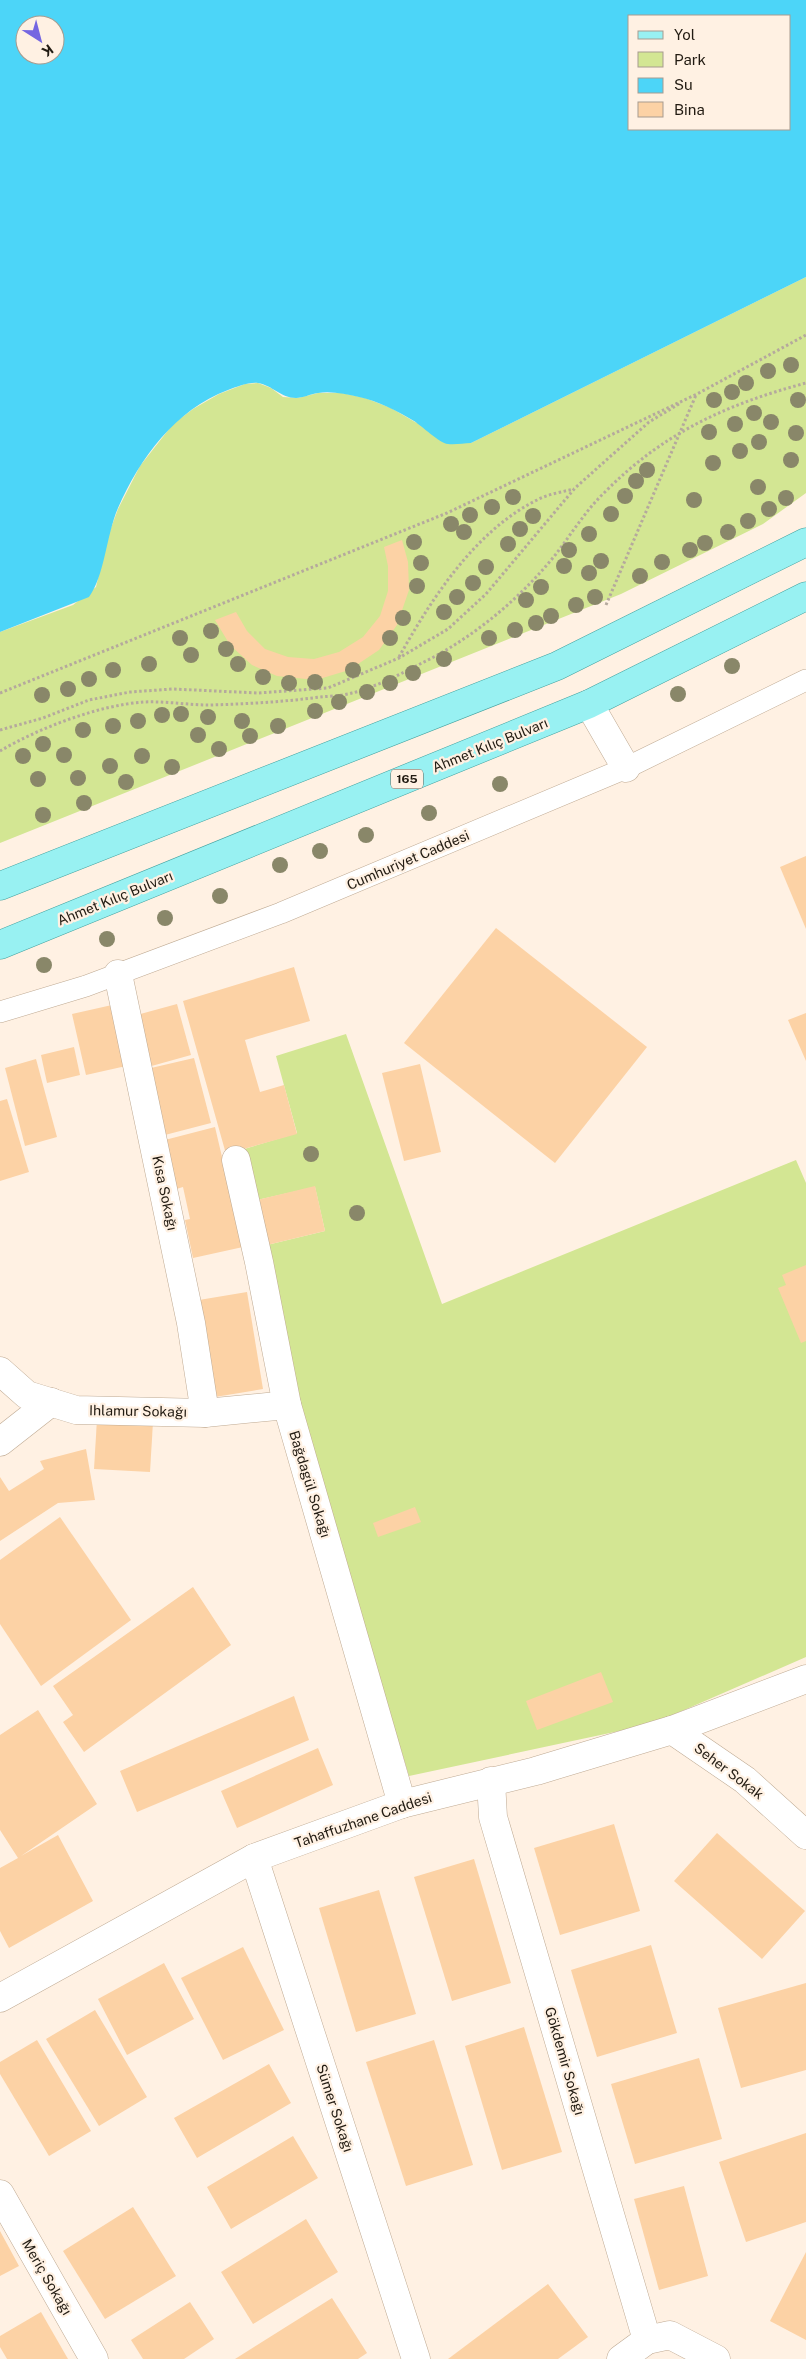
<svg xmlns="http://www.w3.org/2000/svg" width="806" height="2359" font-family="'Public Sans',sans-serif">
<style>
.green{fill:#d3e693}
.water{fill:#4cd5f8;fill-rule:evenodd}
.building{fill:#fcd2a5}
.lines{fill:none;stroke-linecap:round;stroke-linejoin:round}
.pedestrian-casing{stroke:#bfaa93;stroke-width:22}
.minor-casing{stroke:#bfaa93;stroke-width:29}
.tertiary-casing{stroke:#bfaa93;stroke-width:29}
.primary-casing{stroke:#42a09e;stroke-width:29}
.path{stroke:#b5a99d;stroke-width:3;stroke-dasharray:2.5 2.5;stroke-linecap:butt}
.pedestrian{stroke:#fff;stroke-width:21}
.minor{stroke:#fff;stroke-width:28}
.tertiary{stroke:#fff;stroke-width:28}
.primary{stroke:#98f1f2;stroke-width:28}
.tree{fill:#898769}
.labels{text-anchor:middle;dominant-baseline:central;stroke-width:4.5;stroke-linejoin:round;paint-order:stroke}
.shield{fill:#fff1e3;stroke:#645b51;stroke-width:1}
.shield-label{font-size:12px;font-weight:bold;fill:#221b12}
.street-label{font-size:14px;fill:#221b12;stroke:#fff1e3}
</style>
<rect width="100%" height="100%" fill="#fff1e3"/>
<!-- green -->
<g class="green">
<path d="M806 277V493L763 524 621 594 0 843V632L73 605 96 587 108 536 118 509 140 466 173 424 193 409 219 394 245 384 258 383 271 388 283 397 298 398 318 393H342L365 398 391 408 415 422 471 443Z"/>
<path d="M346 1034 442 1304 796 1160 806 1183V1657L652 1724 409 1776 295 1402 267 1245 325 1231 315 1187 257 1200 241 1150 297 1133 276 1056Z"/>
</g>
<!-- water -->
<path class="water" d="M0 0H806V277L471 443C464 443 455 445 448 444 439 443 422 426 414 421 397 411 378 401 359 397 346 394 331 391 318 393 310 394 303 398 296 398 281 398 272 385 258 383 248 382 237 387 228 390 175 410 140 458 118 508 106 536 105 575 89 597L0 632ZM630 16H790V129H630ZM25 25H55V55H25Z"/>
<!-- building -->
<g class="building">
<path d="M402 540 408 562 409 590 397 625 379 650 349 670 316 680 277 676 252 665 230 645 215 620 236 612 247 631 265 649 288 657 314 659 339 652 363 637 380 616 388 591V566L384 547Z"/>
<path d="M806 856V929L780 867Z"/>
<path d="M496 928 647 1047 555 1163 404 1043Z"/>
<path d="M294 967 310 1021 245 1040 260 1092 284 1085 297 1134 226 1154 183 1001Z"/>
<path d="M177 1004 191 1055 148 1067 133 1016Z"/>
<path d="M112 1005 126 1066 86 1075 72 1014Z"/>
<path d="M806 1013V1061L788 1020Z"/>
<path d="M74 1047 80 1075 47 1083 41 1055Z"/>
<path d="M194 1058 211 1123 161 1136 148 1082 155 1081 151 1068Z"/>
<path d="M36 1059 57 1137 25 1146 5 1068Z"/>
<path d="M420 1064 441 1152 404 1161 382 1073Z"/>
<path d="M7 1099 29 1172 0 1181V1101Z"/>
<path d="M215 1127 243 1247 193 1258 185 1220 190 1219 183 1187 173 1190 161 1141Z"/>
<path d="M315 1186 325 1231 267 1245 257 1200Z"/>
<path d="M806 1265V1341L801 1343 778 1288 786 1285 782 1275Z"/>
<path d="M247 1292 263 1389 215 1397 199 1300Z"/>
<path d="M97 1419 153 1422 150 1472 94 1469Z"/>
<path d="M86 1449 95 1500 58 1503 0 1541V1477L9 1491 44 1469 40 1461Z"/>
<path d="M415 1507 421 1522 378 1537 373 1523Z"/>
<path d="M60 1517 131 1620 41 1686 0 1624V1560Z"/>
<path d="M193 1587 231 1645 84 1752 63 1722 73 1715 53 1686Z"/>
<path d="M601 1672 613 1702 537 1730 526 1701Z"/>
<path d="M294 1696 309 1740 137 1812 120 1771Z"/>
<path d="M38 1710 97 1804 21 1856 58 1835 93 1901 9 1948 0 1931V1868L18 1858 0 1830V1735Z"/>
<path d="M318 1748 333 1785 237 1828 221 1791Z"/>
<path d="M614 1824 640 1911 560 1935 534 1848Z"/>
<path d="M717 1833 805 1911 762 1959 674 1881Z"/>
<path d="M474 1859 511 1983 452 2001 414 1877Z"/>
<path d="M379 1890 416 2014 356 2032 319 1908Z"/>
<path d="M651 1945 677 2033 597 2057 571 1970Z"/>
<path d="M243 1947 284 2030 223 2060 181 1978Z"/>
<path d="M164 1963 194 2019 127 2055 98 1999Z"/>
<path d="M806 1983V2070L741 2088 718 2008Z"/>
<path d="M95 2010 147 2097 99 2126 46 2039Z"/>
<path d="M524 2027 562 2152 502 2170 465 2046Z"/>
<path d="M37 2040 91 2131 49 2156 0 2074V2062Z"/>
<path d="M434 2040 473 2165 406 2186 366 2062Z"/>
<path d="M699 2058 722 2139 635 2164 611 2084Z"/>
<path d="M269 2064 291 2103 197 2158 174 2118Z"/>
<path d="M806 2133V2222L746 2242 719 2162Z"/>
<path d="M293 2136 318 2178 231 2229 207 2187Z"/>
<path d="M684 2186 708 2276 659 2290 634 2199Z"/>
<path d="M133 2207 176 2276 105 2319 63 2251Z"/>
<path d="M306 2219 338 2272 253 2324 221 2272Z"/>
<path d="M0 2231 19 2266 0 2276Z"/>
<path d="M806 2252V2340L770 2321Z"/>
<path d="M548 2284 588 2337 558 2359H448Z"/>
<path d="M332 2298 367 2353 358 2359H235Z"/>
<path d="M190 2302 214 2339 184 2359H143L131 2340Z"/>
<path d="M41 2312 68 2359H7L0 2347V2336Z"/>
</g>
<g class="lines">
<!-- pedestrian casing -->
<g class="pedestrian-casing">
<path id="pedestrian" d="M0 1012 86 986 281 913 626 768 806 680"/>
</g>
<!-- minor casing -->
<g class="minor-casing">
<g id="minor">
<path d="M589 704 626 768"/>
<path d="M118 974 191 1323 205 1413"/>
<path d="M236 1160 259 1262 287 1405 402 1804"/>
<path d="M0 1371 27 1395 76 1410 205 1413 287 1405"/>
<path d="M672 1730 745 1780 806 1835"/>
<path d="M491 1781 493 1817 647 2340"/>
<path d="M0 2194 94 2359"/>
<path d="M621 2359 647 2340 670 2335 716 2359"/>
</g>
</g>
<!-- tertiary casing -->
<g class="tertiary-casing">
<g id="tertiary">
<path d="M0 1442 51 1402"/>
<path d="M254 1858 416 2359"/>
<path d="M0 1998 254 1858 402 1804 536 1771 672 1730 806 1679"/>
</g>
</g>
<!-- primary casing -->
<g class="primary-casing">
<g id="primary">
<path d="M0 886 557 666 806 542"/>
<path d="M0 945 589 704 806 596"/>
</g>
</g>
<!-- path -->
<g class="path">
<path d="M606 605 696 395"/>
<path d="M399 657C432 598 475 531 537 500 548 494 562 492 574 489"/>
<path d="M0 693 447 513 697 394 806 335"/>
<path d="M0 730 43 718 89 700 130 692 173 689 258 693 328 688 399 658 448 629 486 594 575 488 649 422 679 404"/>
<path d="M0 751C39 728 99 705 144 702 166 701 188 705 209 705 246 704 283 702 320 697 330 696 342 696 352 693 371 689 403 673 420 664 472 639 520 599 556 554 572 533 586 510 605 492 663 433 727 404 806 383"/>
</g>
<!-- pedestrian -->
<use href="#pedestrian" class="pedestrian"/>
<!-- minor -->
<use href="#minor" class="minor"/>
<!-- tertiary -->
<use href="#tertiary" class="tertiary"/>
<!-- primary -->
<use href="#primary" class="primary"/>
</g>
<!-- trees -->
<g class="tree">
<circle cx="791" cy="365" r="8"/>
<circle cx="768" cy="371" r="8"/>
<circle cx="746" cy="383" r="8"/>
<circle cx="732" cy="392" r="8"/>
<circle cx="714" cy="400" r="8"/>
<circle cx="798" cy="400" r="8"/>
<circle cx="754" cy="413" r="8"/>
<circle cx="771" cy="422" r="8"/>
<circle cx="735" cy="424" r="8"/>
<circle cx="709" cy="432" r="8"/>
<circle cx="796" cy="433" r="8"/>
<circle cx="759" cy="442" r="8"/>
<circle cx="740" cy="451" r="8"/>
<circle cx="791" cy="460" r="8"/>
<circle cx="713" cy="463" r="8"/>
<circle cx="647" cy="470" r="8"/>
<circle cx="636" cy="481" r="8"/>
<circle cx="758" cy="487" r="8"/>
<circle cx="625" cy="496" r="8"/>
<circle cx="513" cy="497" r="8"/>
<circle cx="786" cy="498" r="8"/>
<circle cx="694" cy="500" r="8"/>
<circle cx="492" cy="507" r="8"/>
<circle cx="769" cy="509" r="8"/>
<circle cx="611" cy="514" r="8"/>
<circle cx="470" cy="515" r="8"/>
<circle cx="533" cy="516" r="8"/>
<circle cx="748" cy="521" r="8"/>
<circle cx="451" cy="524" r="8"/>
<circle cx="520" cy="529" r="8"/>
<circle cx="464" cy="532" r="8"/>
<circle cx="728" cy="532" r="8"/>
<circle cx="589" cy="534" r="8"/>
<circle cx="414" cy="542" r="8"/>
<circle cx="705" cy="543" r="8"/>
<circle cx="508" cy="544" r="8"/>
<circle cx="569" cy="550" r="8"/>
<circle cx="690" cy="550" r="8"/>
<circle cx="601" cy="561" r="8"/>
<circle cx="662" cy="562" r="8"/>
<circle cx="421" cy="563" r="8"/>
<circle cx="564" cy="566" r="8"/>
<circle cx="486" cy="567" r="8"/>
<circle cx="589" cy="573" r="8"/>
<circle cx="640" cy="576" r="8"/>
<circle cx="473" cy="583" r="8"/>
<circle cx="417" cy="586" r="8"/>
<circle cx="541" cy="587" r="8"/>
<circle cx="457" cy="597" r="8"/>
<circle cx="595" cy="597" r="8"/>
<circle cx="526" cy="600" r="8"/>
<circle cx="576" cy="605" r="8"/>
<circle cx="444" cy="612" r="8"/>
<circle cx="551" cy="616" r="8"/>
<circle cx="403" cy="618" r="8"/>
<circle cx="536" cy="623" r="8"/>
<circle cx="515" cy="630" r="8"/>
<circle cx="211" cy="631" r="8"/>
<circle cx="180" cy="638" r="8"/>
<circle cx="390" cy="638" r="8"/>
<circle cx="489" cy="638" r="8"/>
<circle cx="226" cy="649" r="8"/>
<circle cx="191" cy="655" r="8"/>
<circle cx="444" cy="659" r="8"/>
<circle cx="149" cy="664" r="8"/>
<circle cx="238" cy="664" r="8"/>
<circle cx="732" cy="666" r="8"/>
<circle cx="113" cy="670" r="8"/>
<circle cx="353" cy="670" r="8"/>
<circle cx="413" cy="673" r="8"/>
<circle cx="263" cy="677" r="8"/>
<circle cx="89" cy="679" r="8"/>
<circle cx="315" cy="682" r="8"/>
<circle cx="289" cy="683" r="8"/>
<circle cx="390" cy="683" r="8"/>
<circle cx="68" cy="689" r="8"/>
<circle cx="367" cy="692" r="8"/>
<circle cx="678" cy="694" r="8"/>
<circle cx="42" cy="695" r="8"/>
<circle cx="339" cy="702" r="8"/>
<circle cx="315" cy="711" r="8"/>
<circle cx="181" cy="714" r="8"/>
<circle cx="162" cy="715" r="8"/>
<circle cx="208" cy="717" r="8"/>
<circle cx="138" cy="721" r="8"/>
<circle cx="242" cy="721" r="8"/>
<circle cx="113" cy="726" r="8"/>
<circle cx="278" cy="726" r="8"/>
<circle cx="83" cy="730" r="8"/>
<circle cx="198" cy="735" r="8"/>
<circle cx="250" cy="736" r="8"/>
<circle cx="43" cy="744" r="8"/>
<circle cx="219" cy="749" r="8"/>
<circle cx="64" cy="755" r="8"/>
<circle cx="23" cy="756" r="8"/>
<circle cx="142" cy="756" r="8"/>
<circle cx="110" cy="766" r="8"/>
<circle cx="172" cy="767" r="8"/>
<circle cx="78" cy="778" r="8"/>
<circle cx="38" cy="779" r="8"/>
<circle cx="126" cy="782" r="8"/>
<circle cx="500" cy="784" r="8"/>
<circle cx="84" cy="803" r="8"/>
<circle cx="429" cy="813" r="8"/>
<circle cx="43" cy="815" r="8"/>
<circle cx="366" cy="835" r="8"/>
<circle cx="320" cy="851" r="8"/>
<circle cx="280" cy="865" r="8"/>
<circle cx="220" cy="896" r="8"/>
<circle cx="165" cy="918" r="8"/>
<circle cx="107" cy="939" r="8"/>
<circle cx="44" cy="965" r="8"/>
<circle cx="311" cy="1154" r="8"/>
<circle cx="357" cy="1213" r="8"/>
</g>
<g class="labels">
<!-- shield labels -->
<rect class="shield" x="391" y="769.5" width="32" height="19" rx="4"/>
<g class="shield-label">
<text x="407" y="779">165</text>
</g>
<!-- street labels -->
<g class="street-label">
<text transform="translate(490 745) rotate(-22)">Ahmet Kılıç Bulvarı</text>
<text transform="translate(408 860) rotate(-23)">Cumhuriyet Caddesi</text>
<text transform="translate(115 898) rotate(-22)">Ahmet Kılıç Bulvarı</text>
<text transform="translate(165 1193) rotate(78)">Kısa Sokağı</text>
<text transform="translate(138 1411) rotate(1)">Ihlamur Sokağı</text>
<text transform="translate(310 1484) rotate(73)">Bağdagül Sokağı</text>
<text transform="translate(729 1771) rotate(37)">Seher Sokak</text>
<text transform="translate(363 1820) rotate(-19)">Tahaffuzhane Caddesi</text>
<text transform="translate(565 2061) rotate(74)">Gökdemir Sokağı</text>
<text transform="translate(335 2108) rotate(72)">Sümer Sokağı</text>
<text transform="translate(47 2277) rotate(60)">Meriç Sokağı</text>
</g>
</g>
<!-- legend -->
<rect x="628" y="15" width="162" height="115" fill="#fff1e3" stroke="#a79b8f"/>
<rect x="638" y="31" width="25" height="8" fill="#98f1f2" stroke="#a79b8f"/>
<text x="674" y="40" font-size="15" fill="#221b12">Yol</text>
<rect x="638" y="52" width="25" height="15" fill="#d3e693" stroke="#a79b8f"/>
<text x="674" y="65" font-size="15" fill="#221b12">Park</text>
<rect x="638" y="78" width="25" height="15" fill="#4cd5f8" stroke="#a79b8f"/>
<text x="674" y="90" font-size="15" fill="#221b12">Su</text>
<rect x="638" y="102" width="25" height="15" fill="#fcd2a5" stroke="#a79b8f"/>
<text x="674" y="115" font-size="15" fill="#221b12">Bina</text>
<!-- north arrow -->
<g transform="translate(40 40) rotate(144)"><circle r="24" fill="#fff1e3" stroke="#a79b8f"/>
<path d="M0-4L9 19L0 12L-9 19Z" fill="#7566e1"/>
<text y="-8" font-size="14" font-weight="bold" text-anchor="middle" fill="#221b12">K</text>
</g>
</svg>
